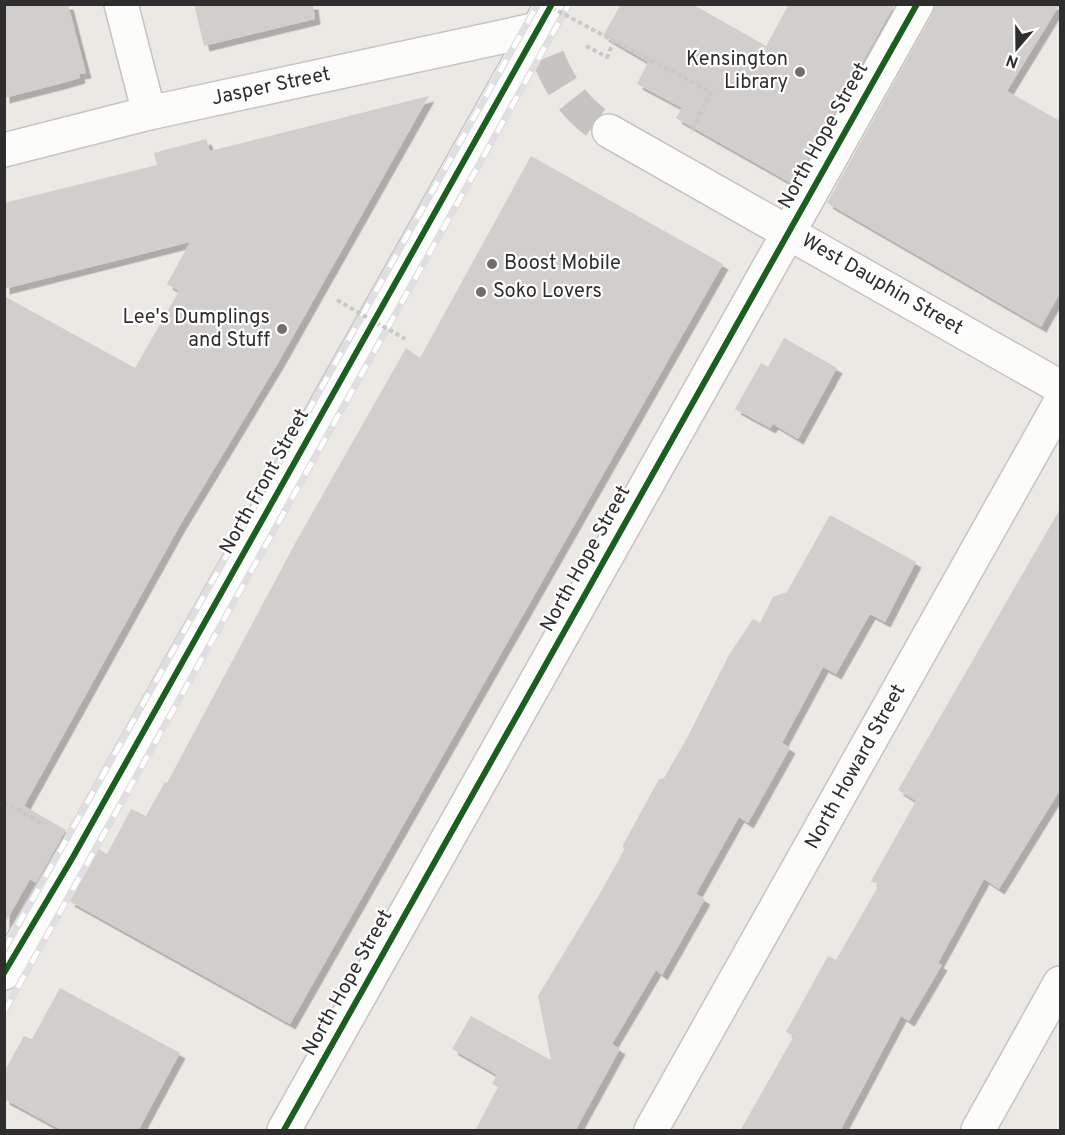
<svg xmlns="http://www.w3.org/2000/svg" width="1065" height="1135" font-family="Overpass,sans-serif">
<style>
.building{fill:#d1cecb;filter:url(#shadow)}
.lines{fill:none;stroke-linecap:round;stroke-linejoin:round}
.secondary-tunnel{stroke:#c6c3c0;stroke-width:33;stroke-dasharray:33 16;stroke-linecap:butt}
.street-casing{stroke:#c5c4c5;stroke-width:36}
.secondary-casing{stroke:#c5c4c5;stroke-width:36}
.path{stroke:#c9c9c8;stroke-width:4;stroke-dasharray:4.5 3;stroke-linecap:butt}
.street{stroke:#fcfcfb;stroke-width:33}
.secondary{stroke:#fcfcfb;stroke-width:33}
.rail-casing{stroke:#dfdfe1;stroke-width:7}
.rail{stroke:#fff;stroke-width:4.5;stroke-dasharray:14;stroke-linecap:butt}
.path-bridge{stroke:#c9c9c8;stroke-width:4;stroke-dasharray:4.5 3;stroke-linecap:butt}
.cycleway-casing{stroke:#fff;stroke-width:10}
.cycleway{stroke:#1b5e20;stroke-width:6}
.poi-dot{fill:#706f6e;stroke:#fff;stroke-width:2}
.labels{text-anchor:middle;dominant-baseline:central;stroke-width:4.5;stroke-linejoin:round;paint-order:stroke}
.poi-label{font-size:20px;fill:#2e2e2e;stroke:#fff;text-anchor:end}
.street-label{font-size:20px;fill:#2e2e2e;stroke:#fff}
</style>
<defs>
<filter id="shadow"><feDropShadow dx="5.5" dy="5.5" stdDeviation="0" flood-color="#0004"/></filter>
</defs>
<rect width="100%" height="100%" fill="#ece8e4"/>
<!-- building -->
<g class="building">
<path d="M4 4H68L86 73 79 74 80 78 59 84 4 98Z"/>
<path d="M194 4H313L315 19 204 46Z"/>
<path d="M621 4H692L766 46 789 4H895L794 185 676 118 682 108 637 84 648 62 603 36Z"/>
<path d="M936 4H1060L1007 91 1060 121V293L1041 327 827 203 933 13Z"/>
<path d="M429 96 278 363 179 527 24 806 66 830 36 883 30 879 4 925V296L135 368 179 291 167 284 190 242 4 289V203L157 165 154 153 206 139 210 151Z"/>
<path d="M531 156 723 264 290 1024 69 901 99 849 107 854 131 809 146 816 165 782 167 783 297 540 406 348 420 358Z"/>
<path d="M784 338 837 368 798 439 773 424 770 428 735 409 761 363 768 367Z"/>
<path d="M1060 509V790L999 889 984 879 938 963 942 965 909 1021 901 1016 840 1131H740L794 1036 786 1032 828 956 836 960 879 885 871 881 916 801 898 790Z"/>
<path d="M830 515 916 562 885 622 870 614 836 674 823 667 782 743 790 748 748 823 739 817 696 894 705 899 662 975 656 970 612 1044 620 1049 575 1131H475L498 1087 492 1084 497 1075 452 1049 471 1016 551 1060 538 996 602 890 624 850 623 845 659 779 664 778 687 738 729 655 753 619 760 623 773 597 787 592Z"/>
<path d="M60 988 180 1053 138 1131H63L4 1099V1072L24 1036 32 1039Z"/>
</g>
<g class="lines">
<!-- secondary-tunnel -->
<path class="secondary-tunnel" d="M548 57C561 89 579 114 609 131"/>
<!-- street casing -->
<g class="street-casing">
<g id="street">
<path d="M121 4 149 113"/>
<path d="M4 150 149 113 538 29"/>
<path d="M284 1130 917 4"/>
<path d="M651 1130 1060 403"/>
<path d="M978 1130 1060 983"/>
</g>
</g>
<!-- secondary casing -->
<g class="secondary-casing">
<g id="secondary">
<path d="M609 131 1060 387"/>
<path d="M4 973 73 857 552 4"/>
</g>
</g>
<!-- path -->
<g class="path">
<path d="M586 46 607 57 614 41 711 92 691 132"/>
<path d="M4 802 43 824"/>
</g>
<!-- street -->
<use href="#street" class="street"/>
<!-- secondary -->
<use href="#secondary" class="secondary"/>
<!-- rail casing -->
<g class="rail-casing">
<g id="rail">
<path d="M4 950 538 4"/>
<path d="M4 1012 569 4"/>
</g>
</g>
<!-- rail -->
<use href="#rail" class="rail"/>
<!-- path-bridge -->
<g class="path-bridge">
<path d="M545 4 614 41"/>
<path d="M337 300 405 339"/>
</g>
<!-- cycleway casing -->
<g class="cycleway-casing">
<g id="cycleway">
<path d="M4 973 73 857 552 4"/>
<path d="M284 1130 917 4"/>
</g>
</g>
<!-- cycleway -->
<use href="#cycleway" class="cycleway"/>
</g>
<!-- markers -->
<g class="poi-dot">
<circle cx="800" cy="72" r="6"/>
<circle cx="492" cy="264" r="6"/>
<circle cx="481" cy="292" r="6"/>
<circle cx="282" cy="329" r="6"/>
</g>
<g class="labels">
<!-- poi labels -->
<g class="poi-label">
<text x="788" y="60">Kensington<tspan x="788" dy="23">Library</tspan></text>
<text x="504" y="264" text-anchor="start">Boost Mobile</text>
<text x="493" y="292" text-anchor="start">Soko Lovers</text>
<text x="270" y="318">Lee's Dumplings<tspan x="270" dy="23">and Stuff</tspan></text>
</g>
<!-- street labels -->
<g class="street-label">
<text transform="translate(271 87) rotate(-12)">Jasper Street</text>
<text transform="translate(824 136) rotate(-61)">North Hope Street</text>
<text transform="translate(882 285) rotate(30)">West Dauphin Street</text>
<text transform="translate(265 482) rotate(-61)">North Front Street</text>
<text transform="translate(586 559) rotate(-61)">North Hope Street</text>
<text transform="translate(856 767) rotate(-61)">North Howard Street</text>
<text transform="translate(348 983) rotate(-61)">North Hope Street</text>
</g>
</g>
<!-- border -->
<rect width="1065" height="1135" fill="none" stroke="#2e2e2e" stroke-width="12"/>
<!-- north arrow -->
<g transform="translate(1017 48) rotate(200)" stroke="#ffffff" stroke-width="4.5" paint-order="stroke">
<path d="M0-4.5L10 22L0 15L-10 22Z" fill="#2e2e2e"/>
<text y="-9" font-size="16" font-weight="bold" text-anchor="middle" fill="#2e2e2e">N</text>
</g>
</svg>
